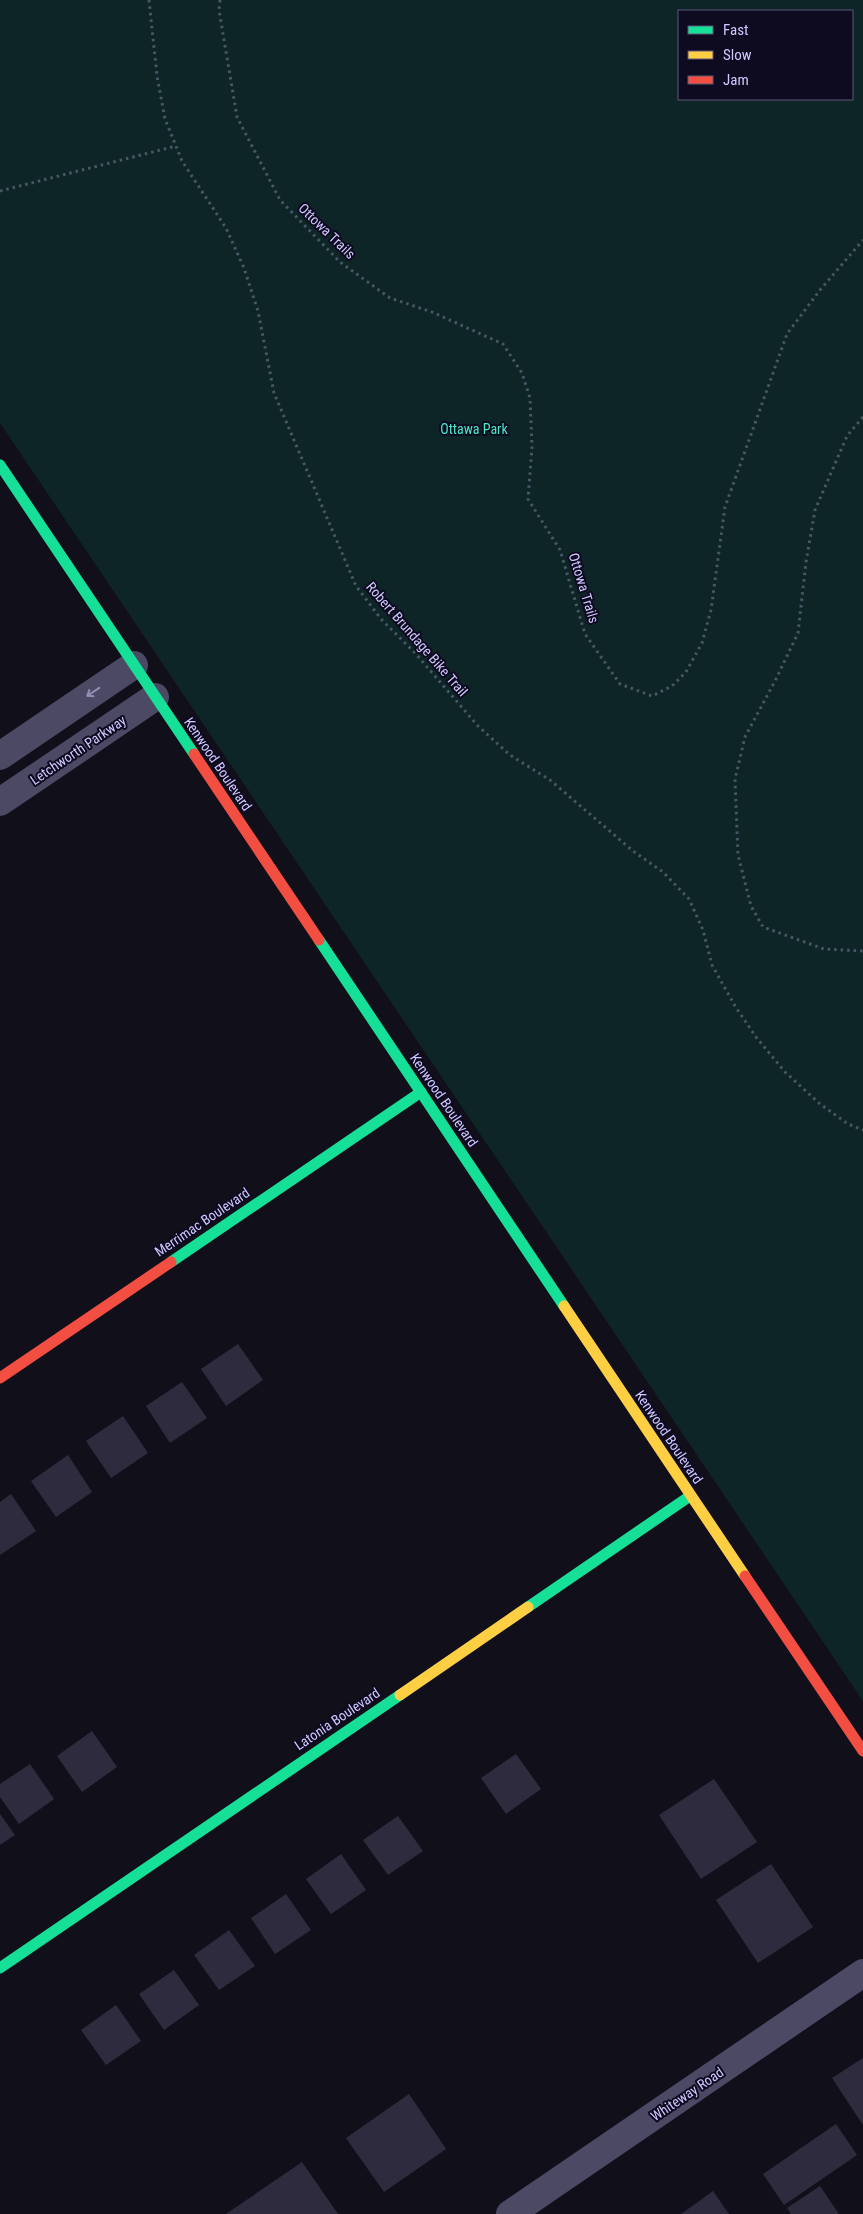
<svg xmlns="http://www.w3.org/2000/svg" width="863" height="2214" font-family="'Roboto Condensed',sans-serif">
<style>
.green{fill:#0e2527;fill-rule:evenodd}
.building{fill:#2f2b3e}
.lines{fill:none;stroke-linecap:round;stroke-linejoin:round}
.path{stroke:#475766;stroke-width:3;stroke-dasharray:2.5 4;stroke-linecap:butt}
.street{stroke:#4b4964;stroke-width:28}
.fast{stroke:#16e098;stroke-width:11}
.slow{stroke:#ffcf43;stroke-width:11}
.jam{stroke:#f24e42;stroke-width:11}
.oneway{stroke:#948fb9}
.labels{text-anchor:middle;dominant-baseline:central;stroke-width:4;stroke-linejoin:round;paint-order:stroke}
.street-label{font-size:14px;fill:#d0c8ff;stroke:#0e0a1f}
.park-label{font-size:14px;fill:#4ae9c5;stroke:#0e0a1f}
</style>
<rect width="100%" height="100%" fill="#110f1a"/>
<!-- green -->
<path class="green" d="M0 0H863V1701L0 423ZM852 11V99H679V11Z"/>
<!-- building -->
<g class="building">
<path d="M238 1344 263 1380 226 1406 201 1369Z"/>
<path d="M182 1382 207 1418 170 1443 146 1406Z"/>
<path d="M123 1416 148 1453 111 1478 86 1441Z"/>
<path d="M68 1455 92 1492 56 1517 31 1481Z"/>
<path d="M11 1494 36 1531 0 1555V1502Z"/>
<path d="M92 1731 117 1767 82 1792 57 1756Z"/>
<path d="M516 1754 541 1789 506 1814 481 1778Z"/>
<path d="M30 1764 54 1799 19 1824 0 1797V1784Z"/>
<path d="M714 1779 757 1842 701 1879 659 1815Z"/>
<path d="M0 1814 15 1835 0 1845Z"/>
<path d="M398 1816 423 1851 388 1875 363 1840Z"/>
<path d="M341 1854 366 1890 331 1914 306 1879Z"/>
<path d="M771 1864 813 1927 758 1963 716 1900Z"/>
<path d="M286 1894 311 1930 275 1954 251 1918Z"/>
<path d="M229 1930 255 1966 219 1990 194 1955Z"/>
<path d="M174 1970 199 2005 164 2030 139 1994Z"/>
<path d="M116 2005 141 2041 106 2065 81 2030Z"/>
<path d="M863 2058V2125L832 2078Z"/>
<path d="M409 2094 446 2149 384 2192 346 2138Z"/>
<path d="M836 2124 857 2155 784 2205 763 2174Z"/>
<path d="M302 2162 338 2214H226Z"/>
<path d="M820 2186 839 2214H791L787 2208Z"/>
<path d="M713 2191 729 2214H681Z"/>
</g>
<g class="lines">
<!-- path -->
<g class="path">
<path d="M149 0 157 76 165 119 182 161 226 228 244 268 258 311 274 393 356 586 381 619 415 653 478 726 510 755 550 780 633 851 663 872 689 899 703 930 712 965 735 1006 756 1037 785 1072 820 1104 848 1124 863 1130"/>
<path d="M220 0 219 10 237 117 280 200 340 262 390 298 432 312 503 344 522 373 530 398 532 447 528 499 560 550 585 634 620 684 652 696 672 686 686 672 702 643 711 610 725 507 787 334 820 290 863 240"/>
<path d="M0 191 176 146"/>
<path d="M863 417 847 436 815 510 806 562 798 633 775 681 745 737 735 779 738 855 751 906 763 927 824 949 863 951"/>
</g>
<!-- street -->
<g class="street">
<path d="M0 756 134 665"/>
<path d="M0 802 155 697"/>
<path d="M510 2214 863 1973"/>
</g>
<!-- fast -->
<g class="fast">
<path d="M0 465 194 754"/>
<path d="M319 940 564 1306"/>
<path d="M171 1262 421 1092"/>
<path d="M528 1607 690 1496"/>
<path d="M0 1968 400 1695"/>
</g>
<!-- slow -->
<g class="slow">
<path d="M564 1306 745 1576"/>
<path d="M400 1695 528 1607"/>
</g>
<!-- jam -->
<g class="jam">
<path d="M194 754 319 940"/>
<path d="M0 1378 171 1262"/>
<path d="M745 1576 863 1751"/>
</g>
</g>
<!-- one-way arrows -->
<defs><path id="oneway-shaft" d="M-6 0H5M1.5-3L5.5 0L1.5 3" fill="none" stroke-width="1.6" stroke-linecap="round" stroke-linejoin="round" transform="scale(1.25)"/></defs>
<use class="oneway" href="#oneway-shaft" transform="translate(93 692) rotate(146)"/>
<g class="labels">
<!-- street labels -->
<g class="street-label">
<text transform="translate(327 231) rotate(44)">Ottowa Trails</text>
<text transform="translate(584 588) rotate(73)">Ottowa Trails</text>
<text transform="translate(417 639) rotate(49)">Robert Brundage Bike Trail</text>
<text transform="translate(78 750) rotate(-34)">Letchworth Parkway</text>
<text transform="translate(218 764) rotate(56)">Kenwood Boulevard</text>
<text transform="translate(444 1100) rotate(56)">Kenwood Boulevard</text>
<text transform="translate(202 1222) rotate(-34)">Merrimac Boulevard</text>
<text transform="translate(669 1437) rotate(56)">Kenwood Boulevard</text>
<text transform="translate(337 1719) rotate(-34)">Latonia Boulevard</text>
<text transform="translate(687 2094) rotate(-34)">Whiteway Road</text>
</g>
<!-- park labels -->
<g class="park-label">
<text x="474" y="429">Ottawa Park</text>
</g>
</g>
<!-- legend -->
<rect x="678" y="10" width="175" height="90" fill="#0e0a1f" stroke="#5c5679"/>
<rect x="688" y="26" width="25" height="8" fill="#16e098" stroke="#5c5679"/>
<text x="723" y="35" font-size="15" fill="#d0c8ff">Fast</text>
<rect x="688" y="51" width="25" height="8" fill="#ffcf43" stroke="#5c5679"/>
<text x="723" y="60" font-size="15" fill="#d0c8ff">Slow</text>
<rect x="688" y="76" width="25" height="8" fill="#f24e42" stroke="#5c5679"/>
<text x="723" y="85" font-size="15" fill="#d0c8ff">Jam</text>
</svg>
